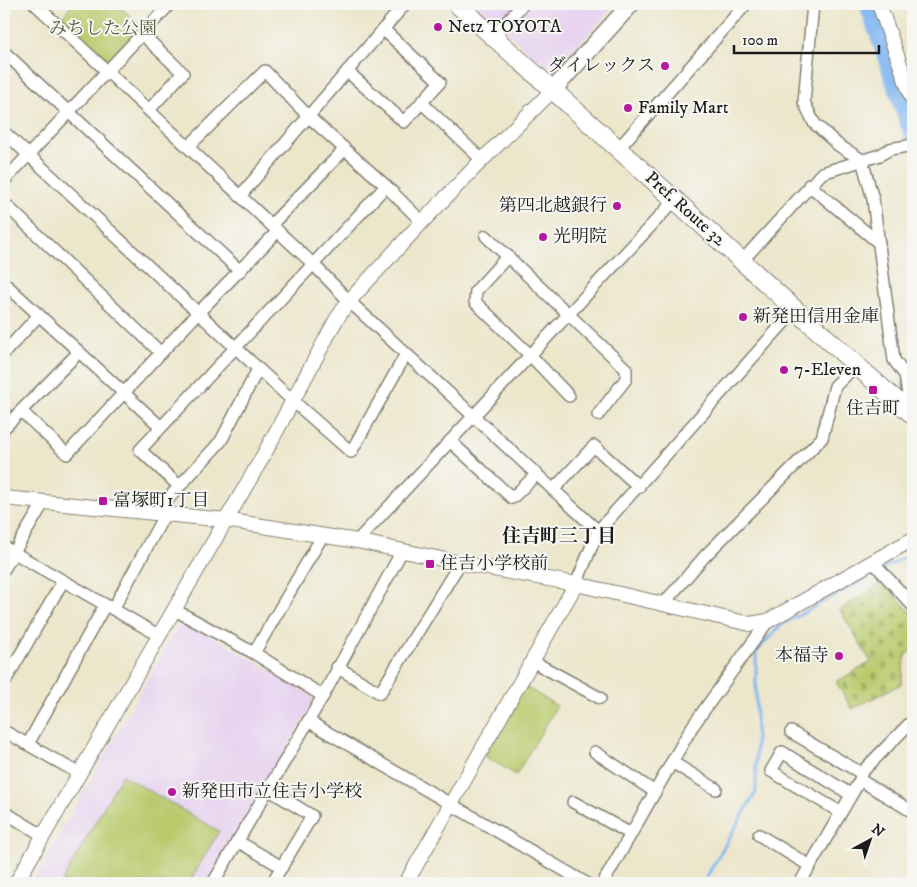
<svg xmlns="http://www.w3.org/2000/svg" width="917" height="887" font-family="'IM FELL DW Pica','Noto Serif JP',serif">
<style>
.built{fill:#e7d2f0}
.green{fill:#bacb6e;stroke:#6b7445}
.cemetery{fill:url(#cemetery-stones);stroke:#6b7445}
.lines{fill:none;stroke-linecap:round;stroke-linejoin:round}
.stream{stroke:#83b7f1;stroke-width:3}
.river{stroke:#83b7f1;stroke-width:18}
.minor-casing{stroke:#848174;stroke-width:14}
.tertiary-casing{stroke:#848174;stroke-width:16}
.secondary-casing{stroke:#848174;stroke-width:19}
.primary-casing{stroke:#848174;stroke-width:20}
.minor{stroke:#fff;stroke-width:11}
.tertiary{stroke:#fff;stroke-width:14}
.secondary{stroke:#fff;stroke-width:16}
.primary{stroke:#fff;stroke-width:18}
.poi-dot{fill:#b5179e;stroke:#f6f6f2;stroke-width:2}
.labels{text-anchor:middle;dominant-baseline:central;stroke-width:4;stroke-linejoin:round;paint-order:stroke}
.poi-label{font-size:18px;fill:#1c1c1c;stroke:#f6f6f2;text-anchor:start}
.park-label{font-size:18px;fill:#535939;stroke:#f6f6f2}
.street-label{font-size:18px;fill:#1c1c1c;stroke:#f6f6f2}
.neighbourhood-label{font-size:19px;font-weight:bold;fill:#1c1c1c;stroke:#f6f6f2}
</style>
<defs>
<pattern id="cemetery-stones" width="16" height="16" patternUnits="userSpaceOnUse" patternTransform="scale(1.25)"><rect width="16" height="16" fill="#bacb6e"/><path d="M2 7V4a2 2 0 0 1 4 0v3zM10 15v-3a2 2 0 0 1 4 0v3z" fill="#9fae5f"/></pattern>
</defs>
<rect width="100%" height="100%" fill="#f6f6f2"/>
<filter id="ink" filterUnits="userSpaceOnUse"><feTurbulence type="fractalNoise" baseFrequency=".02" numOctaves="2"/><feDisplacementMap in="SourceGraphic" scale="10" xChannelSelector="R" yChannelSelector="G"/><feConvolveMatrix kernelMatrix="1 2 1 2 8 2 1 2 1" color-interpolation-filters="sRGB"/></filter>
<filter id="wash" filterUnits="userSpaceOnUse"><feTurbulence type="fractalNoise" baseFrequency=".0096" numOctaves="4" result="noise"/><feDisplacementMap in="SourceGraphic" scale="20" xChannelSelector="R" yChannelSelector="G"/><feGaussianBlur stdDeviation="1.12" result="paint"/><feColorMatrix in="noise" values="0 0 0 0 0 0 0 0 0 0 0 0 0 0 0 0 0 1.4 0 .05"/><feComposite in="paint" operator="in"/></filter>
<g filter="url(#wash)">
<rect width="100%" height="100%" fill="#ece6cb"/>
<!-- built -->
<g class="built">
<path d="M476 4H616L561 64 544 66Z"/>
<path d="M187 621 311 695 314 701 208 883H32L179 624Z"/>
</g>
<!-- green -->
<g class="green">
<path d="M73 4H117L141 26 110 61 102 62 58 21Z"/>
<path d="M524 686 557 706 516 775 483 755Z"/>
<path d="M122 775 219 831 189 883H61Z"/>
</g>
<!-- cemetery -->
<path class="cemetery" d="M884 582 913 615V649L906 654 901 684 852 709 836 682 871 662 840 610Z"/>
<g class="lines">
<!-- stream -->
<g class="stream">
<path d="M883 569 913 553"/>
<path d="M703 883 756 792V652L780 626 877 572"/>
</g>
<!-- river -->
<path class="river" d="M868 4 913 135"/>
</g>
</g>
<g filter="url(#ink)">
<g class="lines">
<!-- minor casing -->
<g class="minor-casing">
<g id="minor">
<path d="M35 4 313 264 349 301 598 531"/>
<path d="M813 4 804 102 814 123 838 145 862 160 873 199 894 360 905 375 908 394 902 405"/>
<path d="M142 34 183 73 149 110"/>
<path d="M493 37 523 4"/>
<path d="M4 52 240 271"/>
<path d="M347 71 404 122 440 82 383 29"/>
<path d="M422 103 482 160"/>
<path d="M4 132 293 401 351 452 406 354"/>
<path d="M188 147 265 71 308 116 386 186 422 222"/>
<path d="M618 149 746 4"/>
<path d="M4 181 170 4"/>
<path d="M809 185 879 243"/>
<path d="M240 196 405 4"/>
<path d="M4 203 161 353"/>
<path d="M271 225 345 149"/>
<path d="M486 236 626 369V379L598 415"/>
<path d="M508 256 476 291 475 302 530 355 569 396"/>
<path d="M742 261 822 173 880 155 890 149 913 145"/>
<path d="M4 283 161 427"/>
<path d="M4 353 39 315"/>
<path d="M21 411 67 454 198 313 278 231"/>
<path d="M4 428 79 352"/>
<path d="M450 441 512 498 537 474"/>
<path d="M179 486 140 450 386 186"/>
<path d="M553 490 594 446 639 487"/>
<path d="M155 513 221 441 258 369"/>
<path d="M357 541 675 200"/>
<path d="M4 547 160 636"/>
<path d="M873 562 913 606"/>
<path d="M4 569 44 502"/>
<path d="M576 584 598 531 795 310"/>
<path d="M664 603 705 556 822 438 835 386 856 365"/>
<path d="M113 609 165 514"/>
<path d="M175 610 254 653 323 696"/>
<path d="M254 653 323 535"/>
<path d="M532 661 600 698"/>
<path d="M337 667 380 693 460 563"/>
<path d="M4 683 63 581"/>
<path d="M308 721 586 883"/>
<path d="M4 731 80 774"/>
<path d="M791 732 861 773"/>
<path d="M28 744 105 605"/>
<path d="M595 752 655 792"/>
<path d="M672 762 716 789"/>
<path d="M860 780 913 812"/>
<path d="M268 789 312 816 272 883"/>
<path d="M573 802 631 834"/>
<path d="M4 812 44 836"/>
<path d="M840 812 771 771 782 752 850 794"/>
<path d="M759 835 810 866"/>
<path d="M237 841 282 867"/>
<path d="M213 883 323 696 402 551"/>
<path d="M603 883 692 727 768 621"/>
<path d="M800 883 860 780 861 773 913 720"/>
</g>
</g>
<!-- tertiary casing -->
<g class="tertiary-casing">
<g id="tertiary">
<path d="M879 4 913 101"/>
<path d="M4 498 225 520 357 541 460 563 576 584 750 624 768 621 913 539"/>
<path d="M16 883 262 458 336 320 349 301 422 222 482 160 552 91"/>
<path d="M406 883 576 584"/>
</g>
</g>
<!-- secondary casing -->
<g class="secondary-casing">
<path id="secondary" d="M552 91 631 4"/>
</g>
<!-- primary casing -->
<g class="primary-casing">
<path id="primary" d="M457 4 675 200 856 365 913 415"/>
</g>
<!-- minor -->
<use href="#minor" class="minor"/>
<!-- tertiary -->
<use href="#tertiary" class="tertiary"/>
<!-- secondary -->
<use href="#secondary" class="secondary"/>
<!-- primary -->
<use href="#primary" class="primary"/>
</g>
</g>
<!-- markers -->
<g class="poi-dot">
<circle cx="438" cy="27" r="5"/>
<circle cx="665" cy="66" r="5"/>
<circle cx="628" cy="108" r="5"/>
<circle cx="617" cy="206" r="5"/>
<circle cx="543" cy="237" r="5"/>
<circle cx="743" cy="317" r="5"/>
<circle cx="784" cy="370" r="5"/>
<rect x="868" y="385" width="10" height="10" rx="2.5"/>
<rect x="98" y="496" width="10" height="10" rx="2.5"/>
<rect x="425" y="559" width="10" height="10" rx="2.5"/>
<circle cx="839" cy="656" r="5"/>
<circle cx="172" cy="792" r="5"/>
</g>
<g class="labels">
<!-- poi labels -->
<g class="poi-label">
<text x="448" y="27">Netz TOYOTA</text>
<text x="655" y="66" text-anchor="end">ダイレックス</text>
<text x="638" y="108">Family Mart</text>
<text x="607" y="206" text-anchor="end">第四北越銀行</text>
<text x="553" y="237">光明院</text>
<text x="753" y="317">新発田信用金庫</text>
<text x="794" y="370">7-Eleven</text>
<text x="873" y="409" text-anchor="middle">住吉町</text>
<text x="113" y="501">富塚町1丁目</text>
<text x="440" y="564">住吉小学校前</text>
<text x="829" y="656" text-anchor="end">本福寺</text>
<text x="182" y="792">新発田市立住吉小学校</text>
</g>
<!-- park labels -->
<g class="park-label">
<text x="103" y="29">みちした公園</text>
</g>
<!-- street labels -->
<g class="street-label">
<text transform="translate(685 209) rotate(42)">Pref. Route 32</text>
</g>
<!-- neighbourhood labels -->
<g class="neighbourhood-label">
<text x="559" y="536">住吉町三丁目</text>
</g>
</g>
<!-- margin -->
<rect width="917" height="887" fill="none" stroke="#f6f6f2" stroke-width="20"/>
<!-- north arrow -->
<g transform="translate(870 840) rotate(40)" stroke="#f6f6f2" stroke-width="4" paint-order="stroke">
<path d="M0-4L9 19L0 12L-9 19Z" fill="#1c1c1c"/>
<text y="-8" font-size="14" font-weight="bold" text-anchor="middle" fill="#1c1c1c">N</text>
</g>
<!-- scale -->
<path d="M734 45v8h145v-8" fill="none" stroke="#1c1c1c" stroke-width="2.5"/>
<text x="742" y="45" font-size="15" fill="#1c1c1c" stroke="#f6f6f2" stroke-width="4" paint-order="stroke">100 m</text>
</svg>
